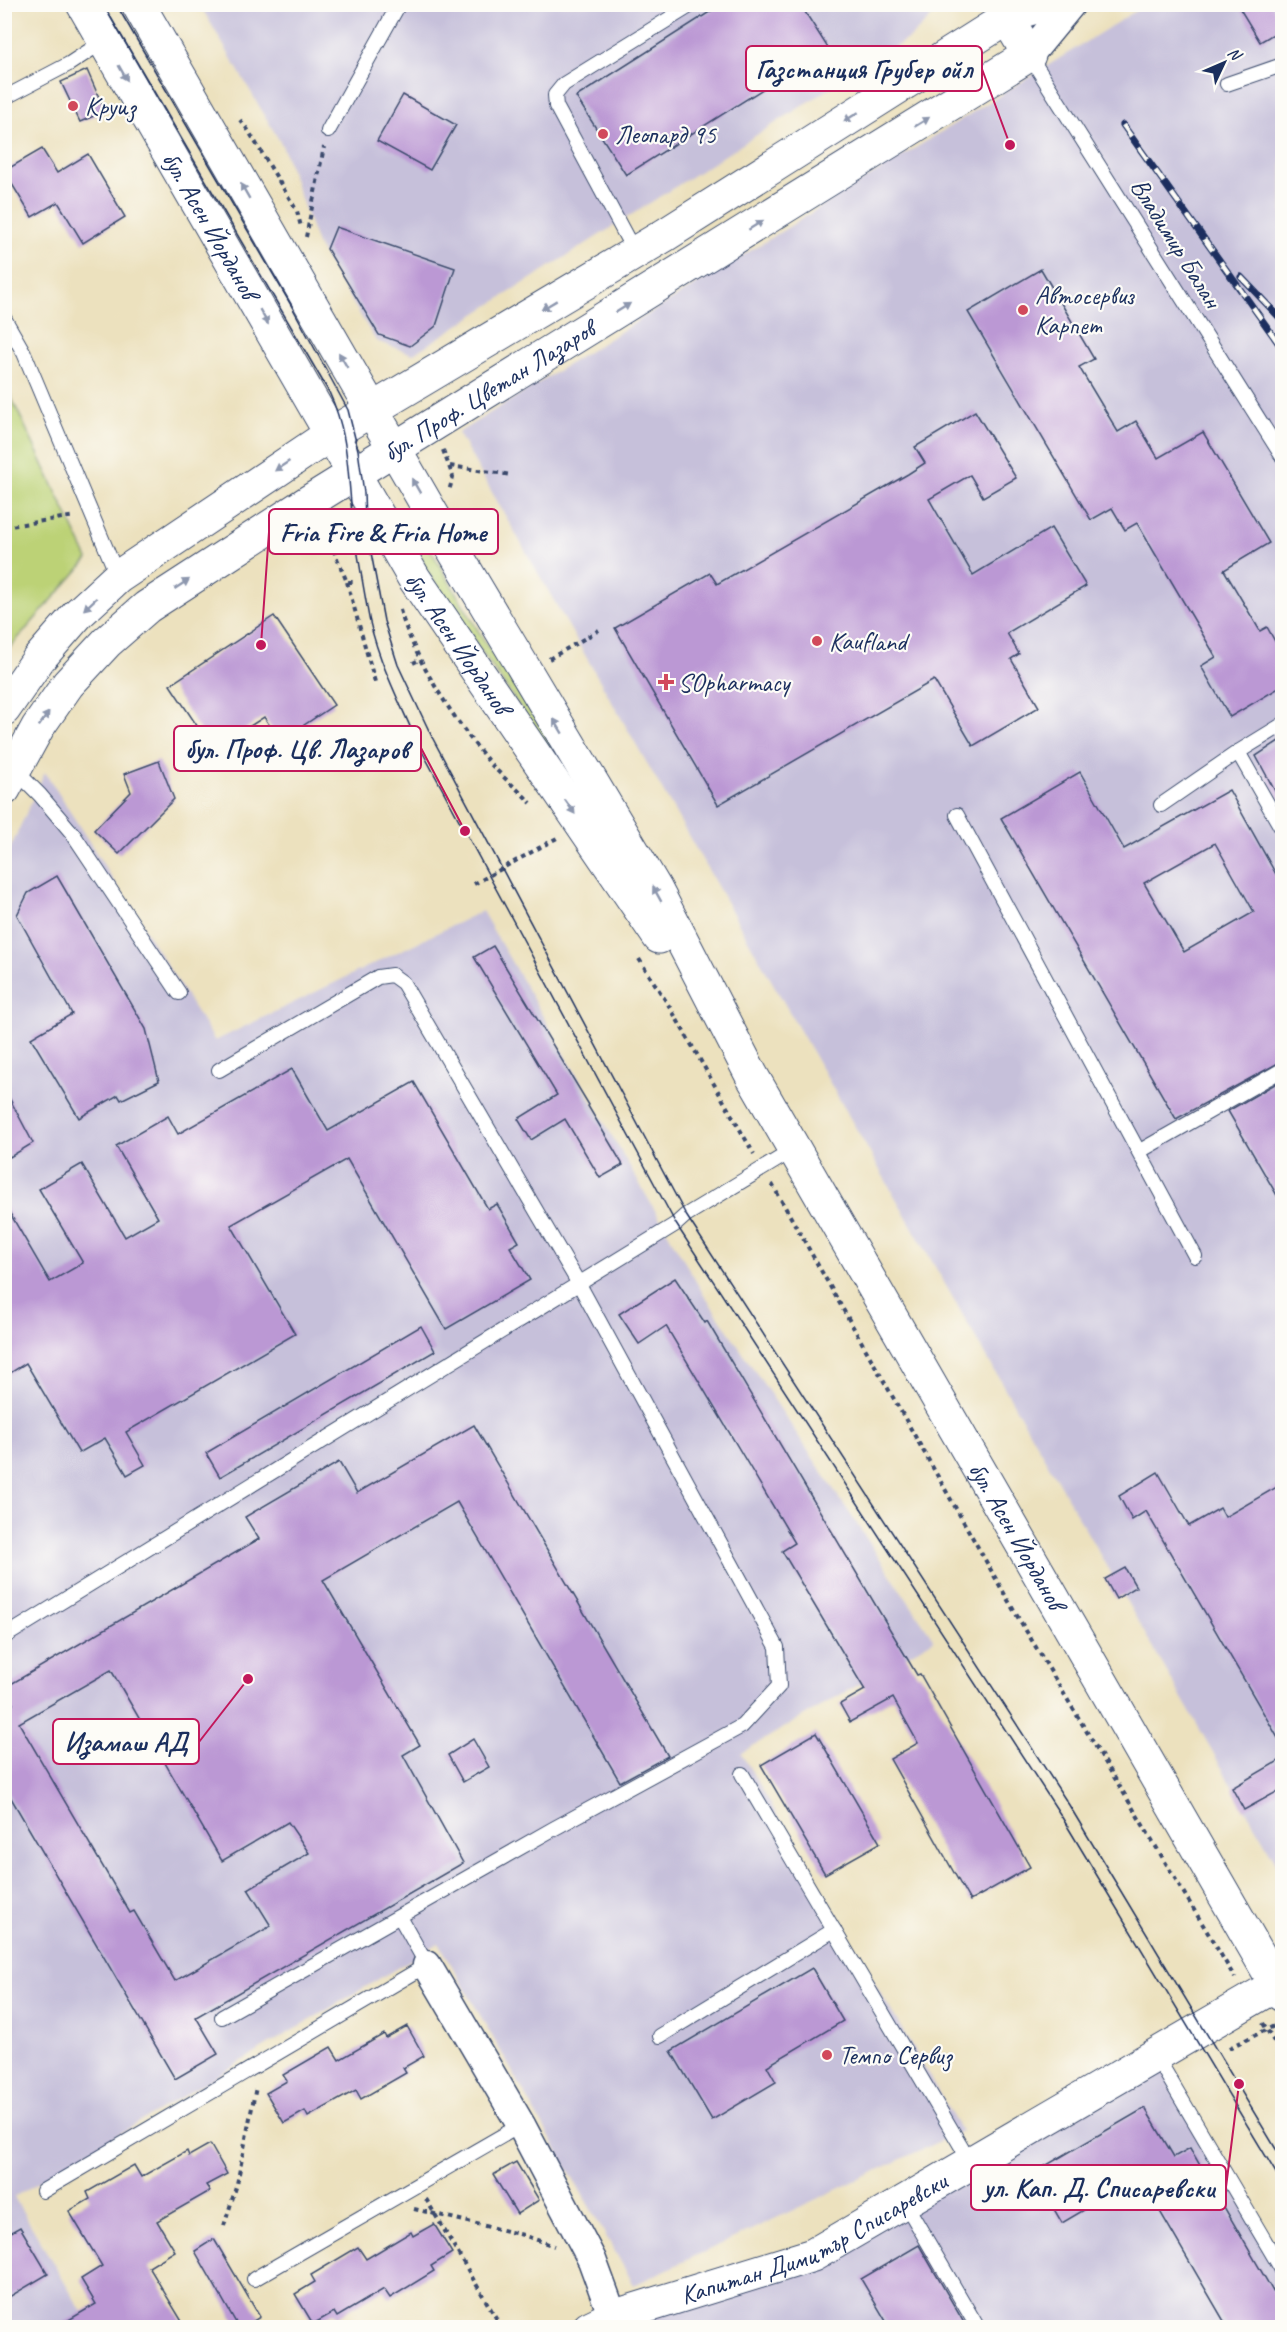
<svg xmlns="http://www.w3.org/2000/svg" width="1287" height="2332" font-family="Caveat,sans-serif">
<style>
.industrial{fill:#c6c0da}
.green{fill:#bcd276;stroke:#6c806a;stroke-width:1.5}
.building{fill:#bb98d4;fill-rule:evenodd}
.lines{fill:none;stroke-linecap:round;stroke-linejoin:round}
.lane-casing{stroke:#3a4a6c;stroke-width:16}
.street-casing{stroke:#3a4a6c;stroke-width:31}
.secondary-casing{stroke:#3a4a6c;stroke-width:35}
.path{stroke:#3a4a6c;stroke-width:4;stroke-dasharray:4.5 4.5;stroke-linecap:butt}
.lane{stroke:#fff;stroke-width:14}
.street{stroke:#fff;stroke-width:28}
.secondary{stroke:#fff;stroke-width:33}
.tram{stroke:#1b2f5e;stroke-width:1.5}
.rail-casing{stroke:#1b2f5e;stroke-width:7}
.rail{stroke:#fdfcf7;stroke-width:4.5;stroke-dasharray:14;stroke-linecap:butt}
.oneway{fill:#8d97ae}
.poi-dot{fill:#d1495b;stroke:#fdfcf7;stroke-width:2}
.labels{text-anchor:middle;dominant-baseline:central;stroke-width:4.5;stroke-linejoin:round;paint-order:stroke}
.poi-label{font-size:26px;fill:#1b2f5e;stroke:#fdfcf7;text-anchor:start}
.street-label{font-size:26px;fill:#1b2f5e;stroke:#fdfcf7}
.leader{fill:none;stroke:#c2185b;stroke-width:2}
.callout-dot{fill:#c2185b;stroke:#fdfcf7;stroke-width:2}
.callout{fill:#fdfcf7;stroke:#c2185b;stroke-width:2}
.callout-label{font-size:27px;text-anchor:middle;font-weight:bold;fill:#1b2f5e}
</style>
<rect width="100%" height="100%" fill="#fdfcf7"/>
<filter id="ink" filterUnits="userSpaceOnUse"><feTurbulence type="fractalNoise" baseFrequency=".0167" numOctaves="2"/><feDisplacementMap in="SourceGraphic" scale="12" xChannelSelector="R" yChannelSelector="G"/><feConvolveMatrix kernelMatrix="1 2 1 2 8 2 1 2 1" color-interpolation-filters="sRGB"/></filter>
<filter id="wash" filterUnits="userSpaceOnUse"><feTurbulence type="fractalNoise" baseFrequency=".008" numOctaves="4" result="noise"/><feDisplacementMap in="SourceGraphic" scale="24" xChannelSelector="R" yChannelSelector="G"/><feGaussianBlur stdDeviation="1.35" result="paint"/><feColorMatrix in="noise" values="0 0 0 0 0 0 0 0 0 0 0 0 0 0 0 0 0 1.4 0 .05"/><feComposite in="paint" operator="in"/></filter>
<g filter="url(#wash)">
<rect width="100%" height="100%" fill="#ece1be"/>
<!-- industrial -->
<g class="industrial">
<path d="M200 5H944L912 36 413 354 376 341 317 244 282 145Z"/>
<path d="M1145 5H1282V1873L458 433Z"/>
<path d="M45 772 215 1041 482 911 701 1290 934 1640 741 1753 961 2131 634 2285 439 1943 14 2197 91 2327 5 2328 4 862Z"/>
<path d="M1156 2056 1282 2270V2327L617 2328 813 2255Z"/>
</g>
<!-- green -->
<g class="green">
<path d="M5 384 88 559 5 653H4Z"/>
<path d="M426 542 489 649 560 752 626 862 417 557Z"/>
</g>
<g id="blocks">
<!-- building -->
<g class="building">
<path d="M722 4H800L828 48 626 175 576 97Z"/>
<path d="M1237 4H1271L1282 23V29L1260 42Z"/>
<path d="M87 70 105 111 80 122 61 82Z"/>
<path d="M403 95 456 125 430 170 377 141Z"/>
<path d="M42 149 57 173 88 154 125 217 83 243 58 202 32 217 4 171Z"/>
<path d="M336 227 455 268 436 326 410 346 379 335 327 249Z"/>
<path d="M1041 269 1094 359 1079 367 1118 432 1136 421 1158 458 1203 432 1269 543 1224 570 1260 631 1267 627 1282 654V686L1230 717 1201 666 1216 657 1137 523 1125 530 1112 508 1091 520 968 312Z"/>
<path d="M975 411 1016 478 983 497 970 475 929 499 973 575 1051 528 1086 586 1007 633 1019 654 1011 659 1039 707 973 746 934 680 718 805 615 628 710 573 717 584 908 474 925 463 915 447Z"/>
<path d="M274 616 334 705 280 741 264 717 213 750 170 685Z"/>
<path d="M1282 739V804L1256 756Z"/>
<path d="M159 761 174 799 119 854 94 830 131 792 124 774Z"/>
<path d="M1080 772 1124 849 1229 790 1282 885V1061L1176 1119 1001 818ZM1215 843 1254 912 1184 952 1144 883Z"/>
<path d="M57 876 146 1029 159 1081 121 1100 118 1095 79 1118 31 1038 72 1014 17 915 28 893Z"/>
<path d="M493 946 589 1105 588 1106 623 1165 600 1178 565 1119 531 1140 518 1119 557 1095 474 957Z"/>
<path d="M292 1069 328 1131 414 1082 488 1209 497 1204 519 1242 510 1247 530 1280 446 1329 347 1159 231 1225 295 1334 126 1432 145 1465 127 1475 105 1438 79 1453 26 1363 4 1377V1203L50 1282 83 1263 39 1189 82 1164 125 1237 158 1218 116 1146 168 1116 178 1134Z"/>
<path d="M1282 1080V1204L1228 1111Z"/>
<path d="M4 1088 33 1143 10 1157 4 1146Z"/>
<path d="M675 1278 705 1323 707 1321 917 1675 920 1674 1030 1867 970 1901 890 1759 918 1743 893 1698 850 1722 840 1704 865 1690 782 1551 795 1543 666 1326 639 1344 619 1314Z"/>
<path d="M421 1326 435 1351 220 1477 206 1453Z"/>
<path d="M474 1425 668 1756 620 1782 457 1502 323 1580 420 1745 403 1755 463 1863 196 2017 218 2054 175 2079 4 1786V1698L9 1706 13 1704 4 1688 259 1539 245 1517 339 1462 357 1493ZM111 1670 222 1861 288 1822 309 1853 248 1889 271 1926 175 1981 134 1911 130 1913 19 1723Z"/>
<path d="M1158 1472 1189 1526 1220 1508 1225 1517 1282 1484V1745L1146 1511 1132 1520 1119 1496Z"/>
<path d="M1125 1568 1136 1587 1116 1599 1105 1579Z"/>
<path d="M816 1733 880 1843 825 1874 761 1765Z"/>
<path d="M473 1739 489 1767 463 1782 448 1755Z"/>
<path d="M1282 1759V1789L1244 1810 1232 1788Z"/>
<path d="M812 1968 843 2021 767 2066 776 2082 712 2120 671 2051Z"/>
<path d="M407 2026 424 2056 403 2068 406 2073 361 2099 356 2090 308 2117 305 2111 284 2123 266 2093 287 2081 283 2075 331 2047 339 2060 384 2034 386 2038Z"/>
<path d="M1145 2108 1174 2157 1190 2148 1282 2307V2328H1228L1140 2177 1062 2223 1033 2173Z"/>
<path d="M210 2144 227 2174 206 2185 210 2191 157 2221 175 2251 149 2267 186 2328H55L96 2304 81 2279 102 2266 69 2211 90 2199 87 2192 134 2165 141 2177 187 2151 189 2156Z"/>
<path d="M516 2162 539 2200 517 2214 493 2175Z"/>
<path d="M434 2224 452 2253 431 2266 434 2271 390 2298 384 2289 337 2317 334 2312 313 2324 295 2294 315 2282 311 2275 358 2247 366 2259 411 2232 413 2236Z"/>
<path d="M20 2227 48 2274 4 2300V2236Z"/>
<path d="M214 2239 260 2317 242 2328H239L195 2251Z"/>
<path d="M919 2245 967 2328H890L861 2279Z"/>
</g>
</g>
</g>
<g filter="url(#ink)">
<use href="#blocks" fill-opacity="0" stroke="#3a4a6c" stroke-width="1.5"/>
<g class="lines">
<!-- lane casing -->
<g class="lane-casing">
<g id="lane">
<path d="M1029 55 1282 456"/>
<path d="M1227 84 1282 65"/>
<path d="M4 98 69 64 104 41"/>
<path d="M328 131 399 4"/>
<path d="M635 253 556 106 555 95 564 84 693 4"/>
<path d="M4 318 24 353 118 577"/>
<path d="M4 752 15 770 40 795 73 834 179 993"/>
<path d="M1238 752 1282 829"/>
<path d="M1161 805 1238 752 1282 725"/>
<path d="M957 815 1195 1256"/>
<path d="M219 1070 378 977 392 975 403 983 579 1284 777 1647 779 1686 742 1726 553 1829 222 2017"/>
<path d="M1140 1151 1282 1070"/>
<path d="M4 1637 676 1224 686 1215 795 1149"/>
<path d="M742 1774 971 2163"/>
<path d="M660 2036 834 1930"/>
<path d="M1156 2056 1282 2270"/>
<path d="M43 2191 427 1965 400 1917"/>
<path d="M905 2203 978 2328"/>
<path d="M254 2279 521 2125"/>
</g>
</g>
<!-- street casing -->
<g class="street-casing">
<g id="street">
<path d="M1007 18 1055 4"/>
<path d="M1029 55 1071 4"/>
<path d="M427 1965 521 2125 592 2260 617 2328"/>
</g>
</g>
<!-- secondary casing -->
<g class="secondary-casing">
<g id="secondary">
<path id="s1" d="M83 4 414 578 659 937"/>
<path id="s2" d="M138 4 432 514 656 890 752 1076 1282 1995"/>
<path d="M4 709 38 660 78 614 118 577 331 434 665 235 1007 18"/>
<path id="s3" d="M4 789 38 727 68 684 107 642 147 607 310 501 1029 55 999 4"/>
<path id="s4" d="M589 2328 612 2317 813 2255 1276 1985"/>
</g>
</g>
<!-- path -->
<g class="path">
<path d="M240 120 248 130 297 211 301 227"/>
<path d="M306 237 324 147"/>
<path d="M443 450 453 477 449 491"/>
<path d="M450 466 512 475"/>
<path d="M323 525 347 582H355"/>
<path d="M4 527 75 516"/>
<path d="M347 582 375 682"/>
<path d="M400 610C414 659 453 718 485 757 498 774 516 787 531 803"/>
<path d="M549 659 599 630"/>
<path d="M413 663 421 659"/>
<path d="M474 884 557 838"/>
<path d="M639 959 671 1009 754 1154"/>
<path d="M772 1184 1013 1609 1235 1978"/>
<path d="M1263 2023 1282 2055"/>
<path d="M1229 2048 1274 2026"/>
<path d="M426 2199 502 2328"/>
<path d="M414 2209 523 2235 554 2246"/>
<path d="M224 2226 237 2184 256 2087"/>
</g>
<!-- lane -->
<use href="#lane" class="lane"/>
<!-- street -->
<use href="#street" class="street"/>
<!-- secondary -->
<use href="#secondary" class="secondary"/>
<!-- tram -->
<g class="tram">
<path d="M103 4 329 392C350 437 347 474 353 522 357 550 362 579 367 607 374 653 398 698 416 740L676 1224 1060 1814 1282 2183"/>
<path d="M116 4 291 305 348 410 358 450 364 493 365 521 384 621 398 665 432 737 686 1215 1069 1805 1282 2159"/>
</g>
<!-- rail casing -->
<g class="rail-casing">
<g id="rail">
<path d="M1123 125 1282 348"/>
<path d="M1241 277 1282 320"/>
</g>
</g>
<!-- rail -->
<use href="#rail" class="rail"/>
</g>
<!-- one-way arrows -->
<defs><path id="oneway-solid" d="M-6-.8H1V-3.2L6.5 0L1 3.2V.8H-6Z" transform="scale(1.5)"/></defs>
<g class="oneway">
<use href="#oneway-solid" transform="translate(123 73) rotate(60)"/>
<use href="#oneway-solid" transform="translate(851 117) rotate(148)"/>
<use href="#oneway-solid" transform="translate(922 122) rotate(-32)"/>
<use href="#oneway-solid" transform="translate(245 191) rotate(-120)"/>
<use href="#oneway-solid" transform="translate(756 225) rotate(-32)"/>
<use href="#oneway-solid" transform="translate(549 305) rotate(149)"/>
<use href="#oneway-solid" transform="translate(623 308) rotate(-32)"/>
<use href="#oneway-solid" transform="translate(264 317) rotate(60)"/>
<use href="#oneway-solid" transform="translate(343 360) rotate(-120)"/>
<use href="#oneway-solid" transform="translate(282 466) rotate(146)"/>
<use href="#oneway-solid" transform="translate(416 486) rotate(-120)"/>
<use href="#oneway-solid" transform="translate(182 584) rotate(-33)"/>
<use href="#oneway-solid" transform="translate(90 604) rotate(137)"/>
<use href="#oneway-solid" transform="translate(44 719) rotate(-55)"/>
<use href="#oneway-solid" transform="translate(558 726) rotate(-121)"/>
<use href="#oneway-solid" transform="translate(570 807) rotate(55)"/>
<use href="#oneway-solid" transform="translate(657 894) rotate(-119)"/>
</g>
</g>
<!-- markers -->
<g class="poi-dot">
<circle cx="73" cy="106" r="6"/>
<circle cx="603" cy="134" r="6"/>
<circle cx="1023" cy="310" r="6"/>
<circle cx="817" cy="641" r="6"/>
<path d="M663 673h6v6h6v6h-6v6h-6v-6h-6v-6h6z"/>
<circle cx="827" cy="2055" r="6"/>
</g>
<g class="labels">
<!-- poi labels -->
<g class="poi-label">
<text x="85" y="106">Круиз</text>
<text x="615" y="134">Леопард 95</text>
<text x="1035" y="295">Автосервиз<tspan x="1035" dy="30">Карпет</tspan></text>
<text x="829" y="641">Kaufland</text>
<text x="678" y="682">SOpharmacy</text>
<text x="839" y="2055">Темпо Сервиз</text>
</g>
<!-- street labels -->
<g class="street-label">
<text stroke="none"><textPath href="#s1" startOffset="255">бул. Асен Йорданов</textPath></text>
<text transform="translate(1176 243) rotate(58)">Владимир Балан</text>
<text stroke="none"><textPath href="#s3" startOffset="638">бул. Проф. Цветан Лазаров</textPath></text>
<text stroke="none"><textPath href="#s1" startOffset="741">бул. Асен Йорданов</textPath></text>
<text stroke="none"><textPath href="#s2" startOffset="1766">бул. Асен Йорданов</textPath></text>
<text stroke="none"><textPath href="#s4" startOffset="243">Капитан Димитър Списаревски</textPath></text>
</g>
</g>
<!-- callouts -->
<path class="leader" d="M1010 145L982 69M261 645L269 532M465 831L421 748M248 1679L199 1742M1239 2084L1226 2187"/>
<g class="callout-dot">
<circle cx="1010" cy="145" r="6"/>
<circle cx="261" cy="645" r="6"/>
<circle cx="465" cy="831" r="6"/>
<circle cx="248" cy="1679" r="6"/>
<circle cx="1239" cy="2084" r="6"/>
</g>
<g class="callout">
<rect x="746" y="46" width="236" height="45" rx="6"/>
<rect x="269" y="509" width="229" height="45" rx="6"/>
<rect x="174" y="726" width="247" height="45" rx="6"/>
<rect x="53" y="1719" width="146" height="45" rx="6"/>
<rect x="971" y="2165" width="255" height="45" rx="6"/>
</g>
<g class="callout-label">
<text x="864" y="78">Газстанция Грубер ойл</text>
<text x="383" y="541">Fria Fire &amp; Fria Home</text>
<text x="297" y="758">бул. Проф. Цв. Лазаров</text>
<text x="126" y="1751">Изамаш АД</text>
<text x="1099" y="2197">ул. Кап. Д. Списаревски</text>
</g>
<!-- margin -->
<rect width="1287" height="2332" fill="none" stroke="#fdfcf7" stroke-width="24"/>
<!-- north arrow -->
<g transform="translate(1224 63) rotate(46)" stroke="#fdfcf7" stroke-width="4.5" paint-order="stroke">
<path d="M0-4.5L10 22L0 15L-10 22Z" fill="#1b2f5e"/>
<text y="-9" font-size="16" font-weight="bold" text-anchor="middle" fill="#1b2f5e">N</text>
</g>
</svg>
